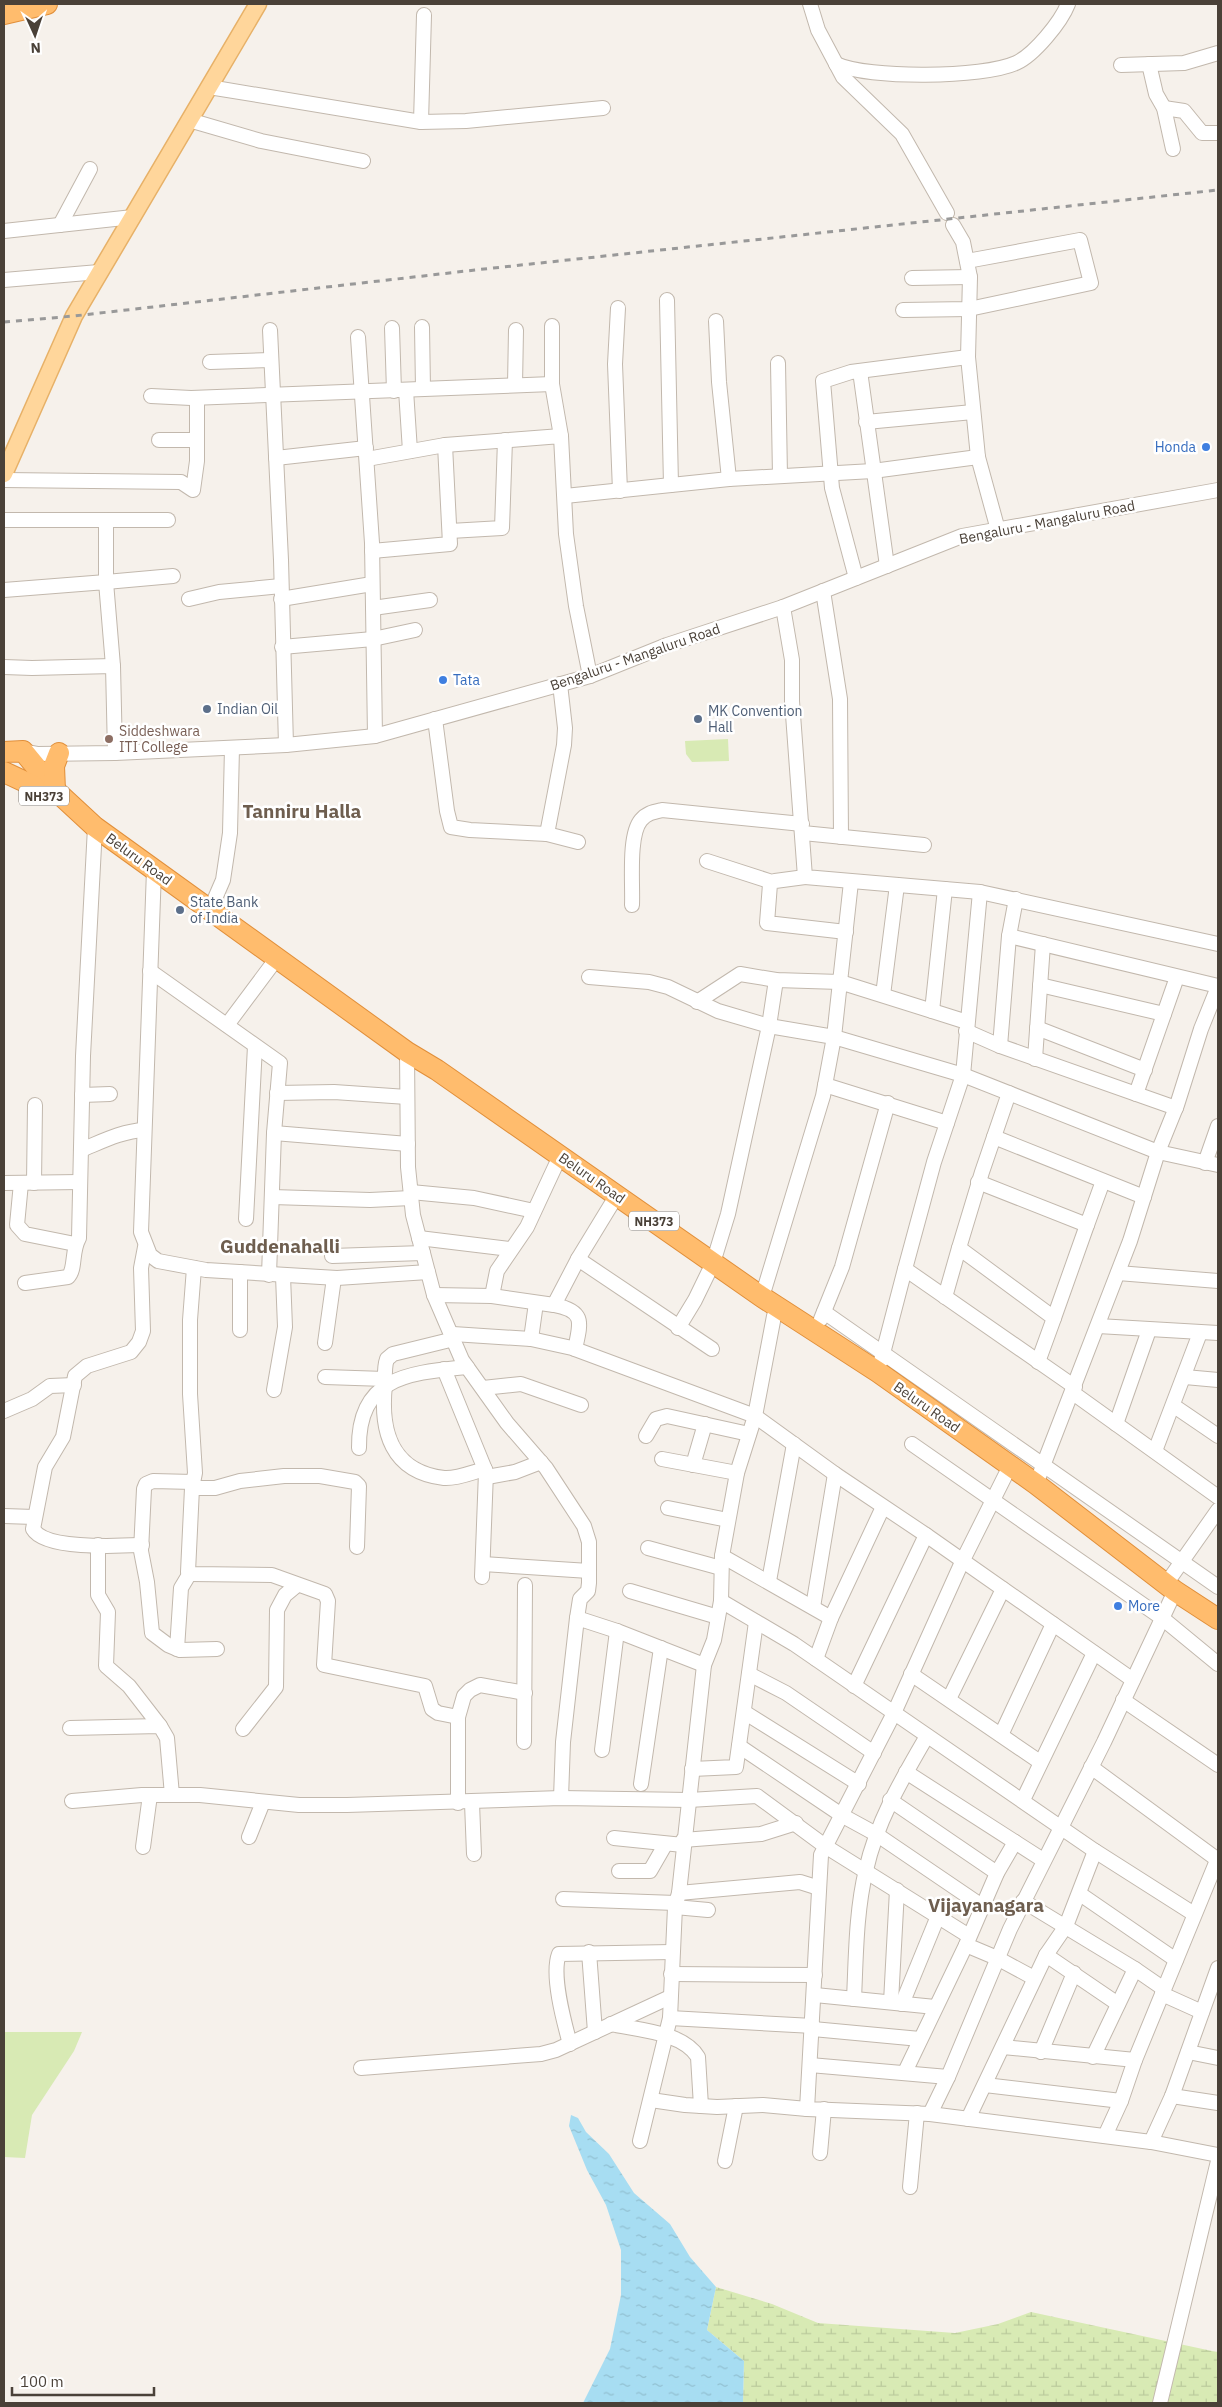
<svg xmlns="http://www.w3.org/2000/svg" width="1222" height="2407" font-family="'IBM Plex Sans',sans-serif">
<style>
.green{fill:#d8eab4}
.wetland{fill:url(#wetland-marsh)}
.water{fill:url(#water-ripples)}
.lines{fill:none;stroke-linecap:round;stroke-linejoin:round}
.minor-casing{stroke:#c2b8ad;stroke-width:16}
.major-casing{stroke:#e7b168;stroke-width:19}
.highway-casing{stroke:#e18f3a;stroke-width:22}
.minor{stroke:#fff;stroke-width:14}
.major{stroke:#ffd69b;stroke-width:16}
.highway{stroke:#ffbc6d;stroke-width:20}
.rail{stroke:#999;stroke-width:3;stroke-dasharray:6 6;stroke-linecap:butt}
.shop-dot{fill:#3f7fe0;stroke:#fff;stroke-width:2}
.service-dot{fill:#5c6f8a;stroke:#fff;stroke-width:2}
.education-dot{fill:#8d6e63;stroke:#fff;stroke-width:2}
.labels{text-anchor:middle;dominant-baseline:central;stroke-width:5;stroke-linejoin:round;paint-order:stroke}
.shield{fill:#fff;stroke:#807a74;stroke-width:1}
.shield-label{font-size:12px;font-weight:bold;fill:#4a4138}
.shop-label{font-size:14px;fill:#366cbe;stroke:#fff;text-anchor:start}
.street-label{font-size:14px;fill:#4a4138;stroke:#fff}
.service-label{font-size:14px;fill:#4e5e75;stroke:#fff;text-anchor:start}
.education-label{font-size:14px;fill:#785e54;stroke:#fff;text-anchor:start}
.district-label{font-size:19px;font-weight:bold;fill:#6e5e4f;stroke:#fff}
</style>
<defs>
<pattern id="wetland-marsh" width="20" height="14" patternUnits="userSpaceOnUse" patternTransform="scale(1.25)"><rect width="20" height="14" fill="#d8eab4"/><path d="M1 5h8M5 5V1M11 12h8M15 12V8" fill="none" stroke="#bbca9c"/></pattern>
<pattern id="water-ripples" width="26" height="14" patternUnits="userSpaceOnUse" patternTransform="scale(1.25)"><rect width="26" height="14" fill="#a7ddf2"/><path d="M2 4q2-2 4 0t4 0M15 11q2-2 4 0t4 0" fill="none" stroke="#91bfd0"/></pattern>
</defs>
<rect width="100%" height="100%" fill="#f6f1eb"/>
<!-- green -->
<g class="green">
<path d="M728 739 729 761 692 762 686 754 685 741Z"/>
<path d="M4 2032H82L74 2051 32 2115 25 2158 4 2157Z"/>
</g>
<!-- wetland -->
<path class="wetland" d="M716 2287 772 2304 818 2323 955 2333 998 2324 1031 2312 1212 2351 1218 2352V2403H743L744 2361 707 2330Z"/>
<!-- water -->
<path class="water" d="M571 2115 578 2118 586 2132 609 2154 634 2193 670 2224 690 2257 716 2287 707 2330 744 2361 743 2403H583L610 2349 621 2295V2250L606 2205 587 2170 569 2126Z"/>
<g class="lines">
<!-- minor casing -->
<g class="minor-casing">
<g id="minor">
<path d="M810 4 818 30 843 77 902 134 947 213"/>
<path d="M836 64C868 79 983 78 1016 63 1034 55 1061 22 1068 4"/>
<path d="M1149 64 1156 94 1164 108 1173 149"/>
<path d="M1121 65 1184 63 1218 53"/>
<path d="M209 87 421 122 466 121 603 108"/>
<path d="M1164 108 1184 111 1202 133H1218"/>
<path d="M189 120 261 141 363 161"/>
<path d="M421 122 424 15"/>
<path d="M60 225 90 169"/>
<path d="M953 225 963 242 970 277 968 357 978 457 998 530"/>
<path d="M4 231 133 217"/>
<path d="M912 278 970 277"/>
<path d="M4 280 99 272"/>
<path d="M667 300 671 485"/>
<path d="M618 308 615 364 620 491"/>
<path d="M903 310 969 309 1091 283 1080 240 967 261"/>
<path d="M552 326V384L561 436"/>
<path d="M422 327 423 389"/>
<path d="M392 328 394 391"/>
<path d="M270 330 281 560 286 745"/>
<path d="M358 337 372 543 375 736"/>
<path d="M210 362 271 360"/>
<path d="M778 363 780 476"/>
<path d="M860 371 887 566"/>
<path d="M515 385 516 330"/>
<path d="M406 390 410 451"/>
<path d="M151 396 191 398 552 384"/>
<path d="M866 422 973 412"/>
<path d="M159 440H197"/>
<path d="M276 458 366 448"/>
<path d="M367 459 445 445 561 436 566 534 576 606 590 676"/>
<path d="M729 479 873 471 978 457"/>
<path d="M4 480 181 482 193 490 197 461V398"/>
<path d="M565 496 729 479 719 382 716 321"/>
<path d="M4 520H168"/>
<path d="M106 520V582L173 576"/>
<path d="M450 531 502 528 505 440"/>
<path d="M372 551 450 544 445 445"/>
<path d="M856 578 832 488 823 381 851 372 968 357"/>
<path d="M4 590 106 582 113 666"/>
<path d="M823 591 840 699 841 837"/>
<path d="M189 599 219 592 281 586"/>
<path d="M281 599 372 584"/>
<path d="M783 607 792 660V701L805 877 980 892 1218 944"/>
<path d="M373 608 430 600"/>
<path d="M282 647 373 639 415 630"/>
<path d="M4 667 32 668 113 666 115 753"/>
<path d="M435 719 447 811 451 827 470 830 547 834 578 842"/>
<path d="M23 751 38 754 115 753 286 745 375 736 590 676 667 645 783 607 962 536 1218 490"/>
<path d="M803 833 924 845"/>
<path d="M547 834 564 745 565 728 560 684"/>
<path d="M707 861 772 882"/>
<path d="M154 870 141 1232 150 1255 158 1261 206 1270 337 1278 428 1272"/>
<path d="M805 877 775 881 770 884 767 923 846 932"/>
<path d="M632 905C633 884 628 835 641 820 647 813 653 812 662 810L802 824"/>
<path d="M210 910 223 880 230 833 232 748"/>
<path d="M1009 936 1218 986"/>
<path d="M150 971 280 1063 274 1133 269 1275"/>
<path d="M589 977 649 982 668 987 718 1011 769 1026 834 1037 840 982 967 1022"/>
<path d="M1040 985 1164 1014"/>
<path d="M883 995 897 885"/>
<path d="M697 1002 740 974 776 980 840 982 851 882"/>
<path d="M932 1011 945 889"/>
<path d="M227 1025 277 958"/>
<path d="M1037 1028 1145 1070"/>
<path d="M966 1031 1000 1046 1176 1108"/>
<path d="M1000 1046 1009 936 1016 899"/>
<path d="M407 1052 408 1167 413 1215 434 1295 462 1360 507 1423 546 1468 584 1526 589 1542V1583L588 1591 580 1599 577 1618 563 1742 561 1798"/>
<path d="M1035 1059 1043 944"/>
<path d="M825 1085 947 1123"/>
<path d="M277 1093 334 1092 407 1097"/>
<path d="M1009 1093 982 1172 959 1248 1054 1318 1038 1362"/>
<path d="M1136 1094 1177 977"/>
<path d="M82 1095 110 1094"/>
<path d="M274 1133 408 1144"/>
<path d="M994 1137 1144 1197"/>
<path d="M81 1150C101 1142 122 1131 144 1130"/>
<path d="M1205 1163 1218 1126"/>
<path d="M978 1182 1087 1225 1103 1181"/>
<path d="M4 1183 80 1182"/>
<path d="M21 1183 17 1225 25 1234 75 1244"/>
<path d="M34 1183 35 1105"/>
<path d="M411 1192 474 1198 534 1211"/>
<path d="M272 1197 370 1200 411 1198"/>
<path d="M246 1219 255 1046"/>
<path d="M419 1238 510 1249"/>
<path d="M332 1256 423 1253"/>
<path d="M578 1259 712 1349"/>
<path d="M194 1268 190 1320V1394L195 1473 192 1488 188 1572 191 1574 272 1575 325 1594 328 1601 324 1665 425 1686 432 1709 438 1713 458 1717"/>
<path d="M905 1269 934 1162 963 1075 980 892"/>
<path d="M1118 1273 1218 1281"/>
<path d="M25 1283 68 1277C76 1269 71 1252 79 1238L83 1056 95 827"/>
<path d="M434 1295 492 1296 554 1305 578 1259 617 1195"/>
<path d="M492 1296 497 1271 527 1227 560 1156"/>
<path d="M762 1297 823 1096 834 1037 963 1075 1158 1152 1218 1165"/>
<path d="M945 1297 959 1248"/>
<path d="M554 1305C585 1311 581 1322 575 1349"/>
<path d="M824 1312 1218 1587"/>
<path d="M1054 1318 1087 1225"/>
<path d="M821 1319 842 1267 888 1103"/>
<path d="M1098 1326 1218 1333"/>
<path d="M678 1328 695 1300 713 1263 728 1214 769 1026 776 980"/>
<path d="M240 1330V1272"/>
<path d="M453 1334 531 1339 572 1348 755 1416 835 1474 926 1535 1133 1680"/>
<path d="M454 1339 393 1354 387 1359C384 1367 385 1377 385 1385 380 1431 391 1472 444 1478 457 1479 473 1472 485 1469"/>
<path d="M531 1339 536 1303"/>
<path d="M325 1343 334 1278"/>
<path d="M881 1361 905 1269 1075 1387"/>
<path d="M444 1369 486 1472 482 1577"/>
<path d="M325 1377 385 1379"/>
<path d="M1185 1377 1218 1380"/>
<path d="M483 1388 521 1384 581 1405"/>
<path d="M274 1390 285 1327 283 1276"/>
<path d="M1073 1393 1218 1497"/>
<path d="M1174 1406 1218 1436"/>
<path d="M4 1411 32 1399 50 1386 74 1385"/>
<path d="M1116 1424 1149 1330"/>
<path d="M646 1436 656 1419 667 1416 749 1434"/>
<path d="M912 1444 1162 1618 1218 1664"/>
<path d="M359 1448C358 1376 410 1373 467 1367"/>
<path d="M1155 1451 1200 1333"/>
<path d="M662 1459 737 1473"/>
<path d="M693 1465 705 1424"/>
<path d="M1010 1466 962 1562 894 1713 821 1855 807 2109 930 2114 1151 2142 1218 2155"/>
<path d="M487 1477 515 1472 541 1462"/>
<path d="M193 1482 153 1481 146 1484 144 1489 141 1551 147 1582 152 1633 168 1645 180 1650 217 1649"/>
<path d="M1036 1484 1130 1241 1158 1152 1177 1105 1201 1029 1218 987"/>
<path d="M192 1488H215L240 1481 284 1476H320L355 1482 359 1486 357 1547"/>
<path d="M668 1508 728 1520"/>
<path d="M4 1516 34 1517"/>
<path d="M98 1545V1595L108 1612 106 1666 129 1686 160 1726"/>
<path d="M142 1545C119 1546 45 1550 33 1529L45 1467 63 1437 75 1376 87 1366 131 1352 139 1342 143 1331 141 1268 145 1247"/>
<path d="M648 1548 721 1568"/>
<path d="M722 1556 831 1618 883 1507"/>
<path d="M483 1564 589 1571"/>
<path d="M769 1581 794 1444"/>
<path d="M1166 1584 1218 1510"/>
<path d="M630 1591 718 1617"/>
<path d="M721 1601 794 1644 1095 1851 1194 1914"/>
<path d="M813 1607 835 1474"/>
<path d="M577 1618 617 1631 704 1665"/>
<path d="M177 1649 181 1588 190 1573"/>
<path d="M816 1659 831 1618"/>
<path d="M749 1674 786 1693 874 1753"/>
<path d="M911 1674 1040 1762"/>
<path d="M854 1686 926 1535"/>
<path d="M949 1699 1003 1589"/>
<path d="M1123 1700 1218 1765"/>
<path d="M744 1712 859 1784"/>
<path d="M70 1728 160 1726 167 1738 172 1795"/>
<path d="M243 1729 276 1687 277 1610 285 1595 297 1585"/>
<path d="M1001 1735 1053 1624"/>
<path d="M524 1742 525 1585"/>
<path d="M739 1746 843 1816 876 1834 982 1906"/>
<path d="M602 1750 617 1631"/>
<path d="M1091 1767 1218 1860"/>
<path d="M692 1769 736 1767 756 1622"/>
<path d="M906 1772 1043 1860"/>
<path d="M641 1784 661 1648"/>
<path d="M890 1800 997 1873"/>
<path d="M1023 1800 1094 1653"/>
<path d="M72 1801 142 1795H200L299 1805H347L561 1798 689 1800 757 1796 825 1846 969 1936"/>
<path d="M458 1803V1717L464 1696 470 1690 480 1685 525 1693"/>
<path d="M472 1803 474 1854"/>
<path d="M249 1837 263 1802"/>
<path d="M614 1838 683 1845"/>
<path d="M683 1840 761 1834 796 1823"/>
<path d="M143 1847 150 1795"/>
<path d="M619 1871H650L665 1845"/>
<path d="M679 1893 800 1882 819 1888"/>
<path d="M1080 1894 1176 1960"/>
<path d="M563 1899 676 1903"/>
<path d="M1023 1901 1135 1969 1164 1989"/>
<path d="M675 1907 708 1910"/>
<path d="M966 1945 997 1958 1034 1978"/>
<path d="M589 1952 595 2032"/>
<path d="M1046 1955 1118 2004"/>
<path d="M671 1974 815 1975"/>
<path d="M1162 1994 1202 2012"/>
<path d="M815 1995 935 2007"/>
<path d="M854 1999C856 1956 856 1911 866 1870 877 1821 902 1779 927 1736"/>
<path d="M891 2002 897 1890"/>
<path d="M902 2004 938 1916"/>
<path d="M670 2018 813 2026"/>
<path d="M611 2024C638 2030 683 2032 698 2057L701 2106"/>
<path d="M813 2029 920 2039"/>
<path d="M570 2044C564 2022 551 1975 559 1954L672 1952"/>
<path d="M1003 2047 1135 2060"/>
<path d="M1041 2052 1074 1973"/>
<path d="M1188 2052 1218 2058"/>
<path d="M1093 2057 1135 1969"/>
<path d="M810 2065 948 2077"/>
<path d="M361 2068 541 2054 556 2050 670 1997"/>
<path d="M905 2072 966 1945 997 1873 1015 1842"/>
<path d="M985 2085 1121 2101"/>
<path d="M1172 2096 1218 2103"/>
<path d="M651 2100 685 2105 717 2107 763 2105 807 2109"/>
<path d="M930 2114 948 2077 1010 1929 1104 1742 1175 1591"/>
<path d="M968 2119 1046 1955 1066 1926 1095 1851"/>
<path d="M1105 2136 1121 2101 1135 2060 1218 1858"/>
<path d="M640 2141 670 2018 675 1907 679 1893 704 1665 714 1640 721 1601 722 1556 737 1473 755 1416 774 1316 780 1308"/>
<path d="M1151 2142 1172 2096 1218 1968"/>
<path d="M820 2153 824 2109"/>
<path d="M725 2161 736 2106"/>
<path d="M910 2187 917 2113"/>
<path d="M1160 2403 1218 2161"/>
</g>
</g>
<!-- major casing -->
<g class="major-casing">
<path id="major" d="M4 474 74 316 258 4"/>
</g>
<!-- highway casing -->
<g class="highway-casing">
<g id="highway">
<path d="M4 14 47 4"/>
<path d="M4 752 23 751 55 790 95 827 407 1052 437 1070 762 1297 878 1372 1036 1484 1175 1591 1218 1619"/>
<path d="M4 772 34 786"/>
<path d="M55 790 54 766 59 753"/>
</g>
</g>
<!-- minor -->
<use href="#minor" class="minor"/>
<!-- major -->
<use href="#major" class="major"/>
<!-- highway -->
<use href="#highway" class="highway"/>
<!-- rail -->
<path class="rail" d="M4 322 74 316 475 270 1218 190"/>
</g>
<!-- markers -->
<g class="shop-dot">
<circle cx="1206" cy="447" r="5"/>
<circle cx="443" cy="680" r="5"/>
<circle cx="1118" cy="1606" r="5"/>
</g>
<g class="service-dot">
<circle cx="207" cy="709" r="5"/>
<circle cx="698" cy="719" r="5"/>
<circle cx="180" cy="910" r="5"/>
</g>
<circle class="education-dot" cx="109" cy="739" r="5"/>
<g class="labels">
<!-- shield labels -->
<g class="shield">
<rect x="19" y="786.5" width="50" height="19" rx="4"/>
<rect x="629" y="1211.5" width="50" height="19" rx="4"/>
</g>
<g class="shield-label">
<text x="44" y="796">NH373</text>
<text x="654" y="1221">NH373</text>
</g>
<!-- shop labels -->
<g class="shop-label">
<text x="1196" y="447" text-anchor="end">Honda</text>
<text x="453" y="680">Tata</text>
<text x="1128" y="1606">More</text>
</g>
<!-- street labels -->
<g class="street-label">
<text transform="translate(1047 522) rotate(-11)">Bengaluru - Mangaluru Road</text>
<text transform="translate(635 657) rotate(-19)">Bengaluru - Mangaluru Road</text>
<text transform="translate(139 859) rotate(36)">Beluru Road</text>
<text transform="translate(592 1178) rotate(35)">Beluru Road</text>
<text transform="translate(927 1407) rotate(35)">Beluru Road</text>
</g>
<!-- service labels -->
<g class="service-label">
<text x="217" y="709">Indian Oil</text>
<text x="708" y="711">MK Convention<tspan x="708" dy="16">Hall</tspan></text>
<text x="190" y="902">State Bank<tspan x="190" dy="16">of India</tspan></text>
</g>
<!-- education labels -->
<g class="education-label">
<text x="119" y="731">Siddeshwara<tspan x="119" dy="16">ITI College</tspan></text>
</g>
<!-- district labels -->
<g class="district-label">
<text x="302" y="811">Tanniru Halla</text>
<text x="280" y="1246">Guddenahalli</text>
<text x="986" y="1905">Vijayanagara</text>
</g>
</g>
<!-- border -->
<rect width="1222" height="2407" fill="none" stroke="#4a4138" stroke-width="10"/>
<!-- north arrow -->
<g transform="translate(35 35) rotate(177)" stroke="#ffffff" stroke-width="4" paint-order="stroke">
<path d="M0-4L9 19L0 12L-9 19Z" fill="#4a4138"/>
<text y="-8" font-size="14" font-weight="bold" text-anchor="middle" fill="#4a4138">N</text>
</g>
<!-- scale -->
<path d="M12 2387v8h142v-8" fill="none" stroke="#4a4138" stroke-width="2.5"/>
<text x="20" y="2387" font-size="15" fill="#4a4138" stroke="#ffffff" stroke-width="4" paint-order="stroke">100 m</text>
</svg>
